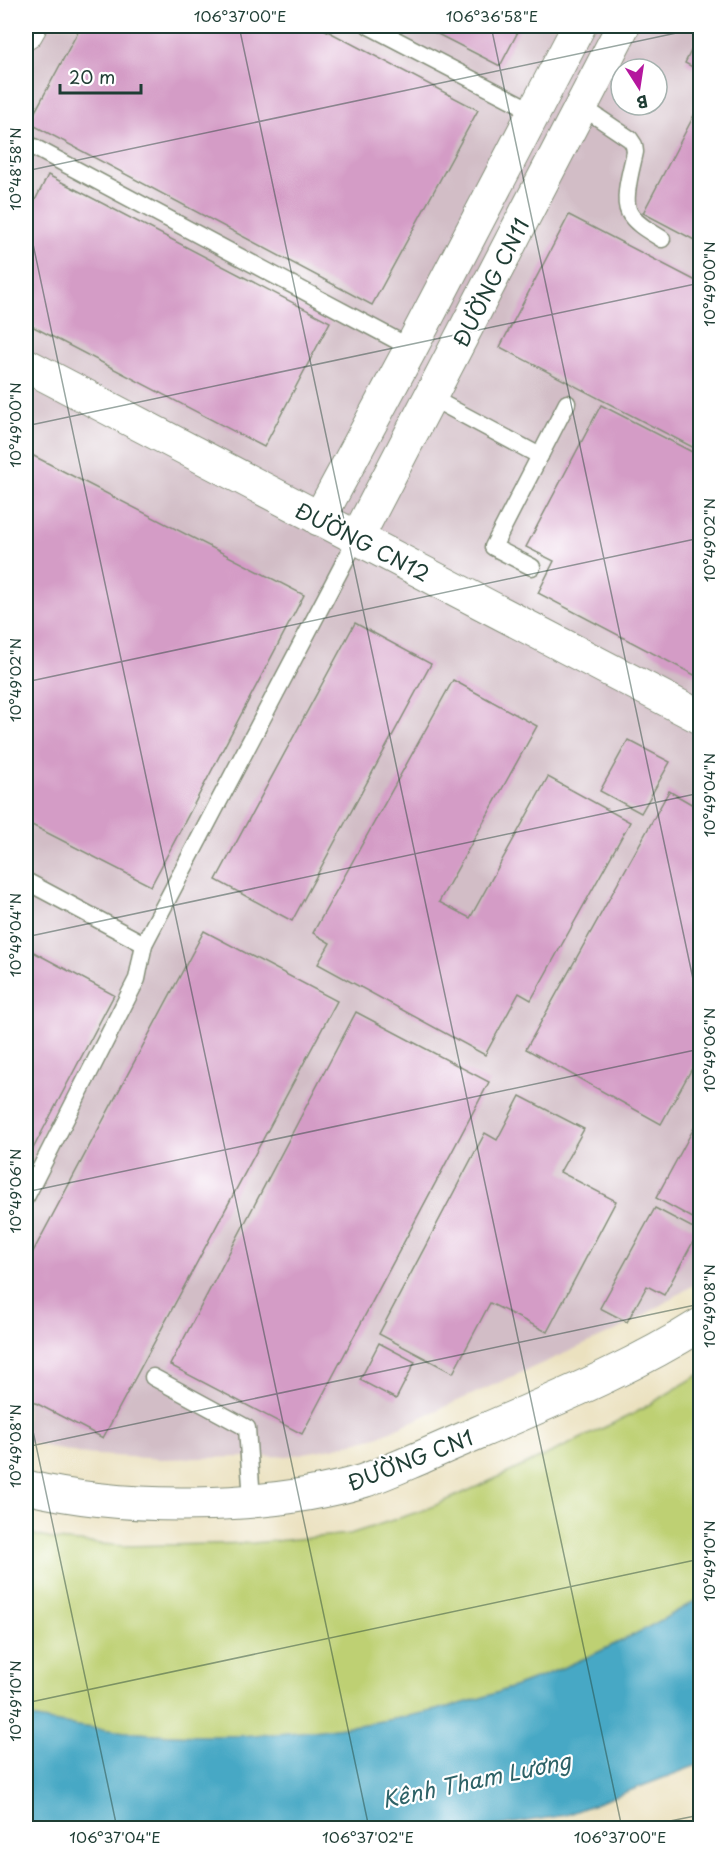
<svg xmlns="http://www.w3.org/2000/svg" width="726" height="1854" font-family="'Playpen Sans',sans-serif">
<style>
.industrial{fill:#d2bdc6;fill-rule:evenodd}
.green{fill:#bed073;stroke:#6e8654;stroke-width:1.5}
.water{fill:#46a8c5;stroke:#32727c;stroke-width:1.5}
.building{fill:#d49cc6}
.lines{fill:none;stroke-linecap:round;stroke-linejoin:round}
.service-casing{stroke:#858f7a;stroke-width:19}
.minor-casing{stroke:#858f7a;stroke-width:35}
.tertiary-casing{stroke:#858f7a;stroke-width:35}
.service{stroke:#fff;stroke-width:16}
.minor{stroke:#fff;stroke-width:33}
.tertiary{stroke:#fff;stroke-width:33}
.ticks{fill:none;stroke:#1f3d34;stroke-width:1.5;stroke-opacity:0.45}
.labels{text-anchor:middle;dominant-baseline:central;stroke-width:4.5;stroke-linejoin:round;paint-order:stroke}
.street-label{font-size:21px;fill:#1f3d34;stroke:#fff}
.water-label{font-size:22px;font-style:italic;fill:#2d6267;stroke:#fff}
.neatline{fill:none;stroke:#1f3d34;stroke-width:2}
.ticks-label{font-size:15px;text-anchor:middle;fill:#1f3d34}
</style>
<rect width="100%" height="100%" fill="#fff"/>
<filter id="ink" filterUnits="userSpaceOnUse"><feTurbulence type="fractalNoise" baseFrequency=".0167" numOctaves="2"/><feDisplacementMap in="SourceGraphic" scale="12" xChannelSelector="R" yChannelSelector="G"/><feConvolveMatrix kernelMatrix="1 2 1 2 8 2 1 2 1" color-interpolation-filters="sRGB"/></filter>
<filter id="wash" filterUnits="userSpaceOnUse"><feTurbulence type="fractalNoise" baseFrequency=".008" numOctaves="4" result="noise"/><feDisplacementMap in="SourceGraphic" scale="24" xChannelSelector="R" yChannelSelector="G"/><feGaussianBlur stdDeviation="1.35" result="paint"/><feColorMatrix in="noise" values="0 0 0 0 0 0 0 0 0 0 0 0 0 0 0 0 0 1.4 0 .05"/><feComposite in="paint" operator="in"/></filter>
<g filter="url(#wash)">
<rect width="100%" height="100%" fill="#ebe1bf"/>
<!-- industrial -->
<path class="industrial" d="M26 26H700V1281L628 1325 377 1437 332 1448 288 1456 161 1459 82 1454 26 1442ZM621 69H657V105H621Z"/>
<!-- green -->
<path class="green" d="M700 1374V1598C633 1638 562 1672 487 1696 458 1706 429 1712 399 1718 276 1742 149 1742 26 1717V1533L56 1540 124 1546 253 1543 350 1534 427 1509 510 1472 637 1412Z"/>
<!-- water -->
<path class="water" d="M700 1598V1764L566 1815 485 1828H26V1717C149 1742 276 1742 399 1718 429 1712 458 1706 487 1696 562 1672 633 1638 700 1598Z"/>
<g id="blocks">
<!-- building -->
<g class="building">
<path d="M81 26H318L478 110 372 305 29 123Z"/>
<path d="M422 26H521L500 66Z"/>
<path d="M700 33V71L685 63Z"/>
<path d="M700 104V243L643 213Z"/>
<path d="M48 175 330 322 264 447 26 323V218Z"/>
<path d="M569 215 700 283V451L500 347Z"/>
<path d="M601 405 700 456V678L538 593 554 561 526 547Z"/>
<path d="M26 452 304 595 151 886 26 822Z"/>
<path d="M355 623 431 664 292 921 216 880Z"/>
<path d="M453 680 537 726 439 902 470 918 548 777 630 822 531 1000 519 993 485 1055 318 964 330 943 313 933Z"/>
<path d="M628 740 670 762 641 813 600 791Z"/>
<path d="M669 791 700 809V1054L661 1124 526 1049Z"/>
<path d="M204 931 337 1001 103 1438 26 1398V1265Z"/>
<path d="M26 948 114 995 26 1162Z"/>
<path d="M356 1012 489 1082 302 1434 170 1365Z"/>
<path d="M520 1096 584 1129 560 1172 616 1201 547 1332 490 1303 453 1373 379 1334 485 1133 497 1140Z"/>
<path d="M700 1117V1222L656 1198Z"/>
<path d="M655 1208 699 1231 664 1295 647 1286 627 1322 600 1308Z"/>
<path d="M379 1343 415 1362 396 1399 360 1380Z"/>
</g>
</g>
</g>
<g filter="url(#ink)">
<use href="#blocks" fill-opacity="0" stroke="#858f7a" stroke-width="1.5"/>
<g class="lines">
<!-- service casing -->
<g class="service-casing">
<g id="service">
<path d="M369 26 533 111"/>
<path d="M581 106 630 139 634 145 635 152C632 167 622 198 629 212 635 224 651 232 662 239"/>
<path d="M26 143 411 348"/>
<path d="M430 397 540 456"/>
<path d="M532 567 493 547 567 403"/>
<path d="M26 881 144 944 357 538"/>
<path d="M26 1197 137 979 144 944"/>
<path d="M153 1377 247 1428 252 1500"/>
</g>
</g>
<!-- minor casing -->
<g class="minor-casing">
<g id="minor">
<path d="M26 365 700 717"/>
<path d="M319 519 411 348 579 26"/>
<path d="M357 538 623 26"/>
</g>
</g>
<!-- tertiary casing -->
<g class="tertiary-casing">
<g id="tertiary">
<path d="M26 33 30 26"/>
<path d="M26 1487C124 1511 266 1510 363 1481 383 1474 403 1465 422 1457 451 1444 480 1432 510 1419 575 1391 640 1363 700 1325"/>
</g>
</g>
<!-- service -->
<use href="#service" class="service"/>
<!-- minor -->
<use href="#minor" class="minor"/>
<!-- tertiary -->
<use href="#tertiary" class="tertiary"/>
</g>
</g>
<!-- ticks -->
<path class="ticks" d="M239 26 622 1828M491 26 700 1012M26 171 700 28M26 211 369 1828M26 426 700 283M26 682 700 538M26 937 700 793M26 1192 700 1049M26 1398 117 1828M26 1447 700 1304M26 1703 700 1559M635 1828 700 1815"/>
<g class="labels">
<!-- street labels -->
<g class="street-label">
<text transform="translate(490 282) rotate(-63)">ĐƯỜNG CN11</text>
<text transform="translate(363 541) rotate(27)">ĐƯỜNG CN12</text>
<text transform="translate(410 1459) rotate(-21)">ĐƯỜNG CN1</text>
</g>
<!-- water labels -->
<g class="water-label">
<text transform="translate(476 1779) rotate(-12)">Kênh Tham Lương</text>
</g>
</g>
<!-- margin -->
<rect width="726" height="1854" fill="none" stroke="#fff" stroke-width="66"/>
<!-- north arrow -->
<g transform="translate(639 87) rotate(168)"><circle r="28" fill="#ffffff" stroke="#a5b1ae" stroke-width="1.5"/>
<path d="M0-4.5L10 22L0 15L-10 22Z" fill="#b5179e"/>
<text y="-9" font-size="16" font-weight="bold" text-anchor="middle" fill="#1f3d34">B</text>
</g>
<!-- scale -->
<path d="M60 84v9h81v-9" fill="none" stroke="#1f3d34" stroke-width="3"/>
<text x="69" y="84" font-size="18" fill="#1f3d34" stroke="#ffffff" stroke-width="4.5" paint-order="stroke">20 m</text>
<rect x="33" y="33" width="660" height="1788" class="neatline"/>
<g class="ticks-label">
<text x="240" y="22">106°37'00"E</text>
<text x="492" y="22">106°36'58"E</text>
<text transform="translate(16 169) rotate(-90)" y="5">10°48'58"N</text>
<text transform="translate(710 284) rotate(-90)" y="5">10°49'00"N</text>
<text transform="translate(16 425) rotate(-90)" y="5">10°49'00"N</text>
<text transform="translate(710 540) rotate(-90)" y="5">10°49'02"N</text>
<text transform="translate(16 680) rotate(-90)" y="5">10°49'02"N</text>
<text transform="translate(710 795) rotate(-90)" y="5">10°49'04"N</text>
<text transform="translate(16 935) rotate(-90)" y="5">10°49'04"N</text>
<text transform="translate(710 1050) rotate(-90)" y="5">10°49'06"N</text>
<text transform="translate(16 1191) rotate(-90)" y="5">10°49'06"N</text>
<text transform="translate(710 1306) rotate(-90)" y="5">10°49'08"N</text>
<text transform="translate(16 1446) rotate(-90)" y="5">10°49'08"N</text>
<text transform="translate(710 1561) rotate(-90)" y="5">10°49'10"N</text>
<text transform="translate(16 1701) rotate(-90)" y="5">10°49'10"N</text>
<text x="115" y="1843">106°37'04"E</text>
<text x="368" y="1843">106°37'02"E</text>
<text x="620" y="1843">106°37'00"E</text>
</g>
</svg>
